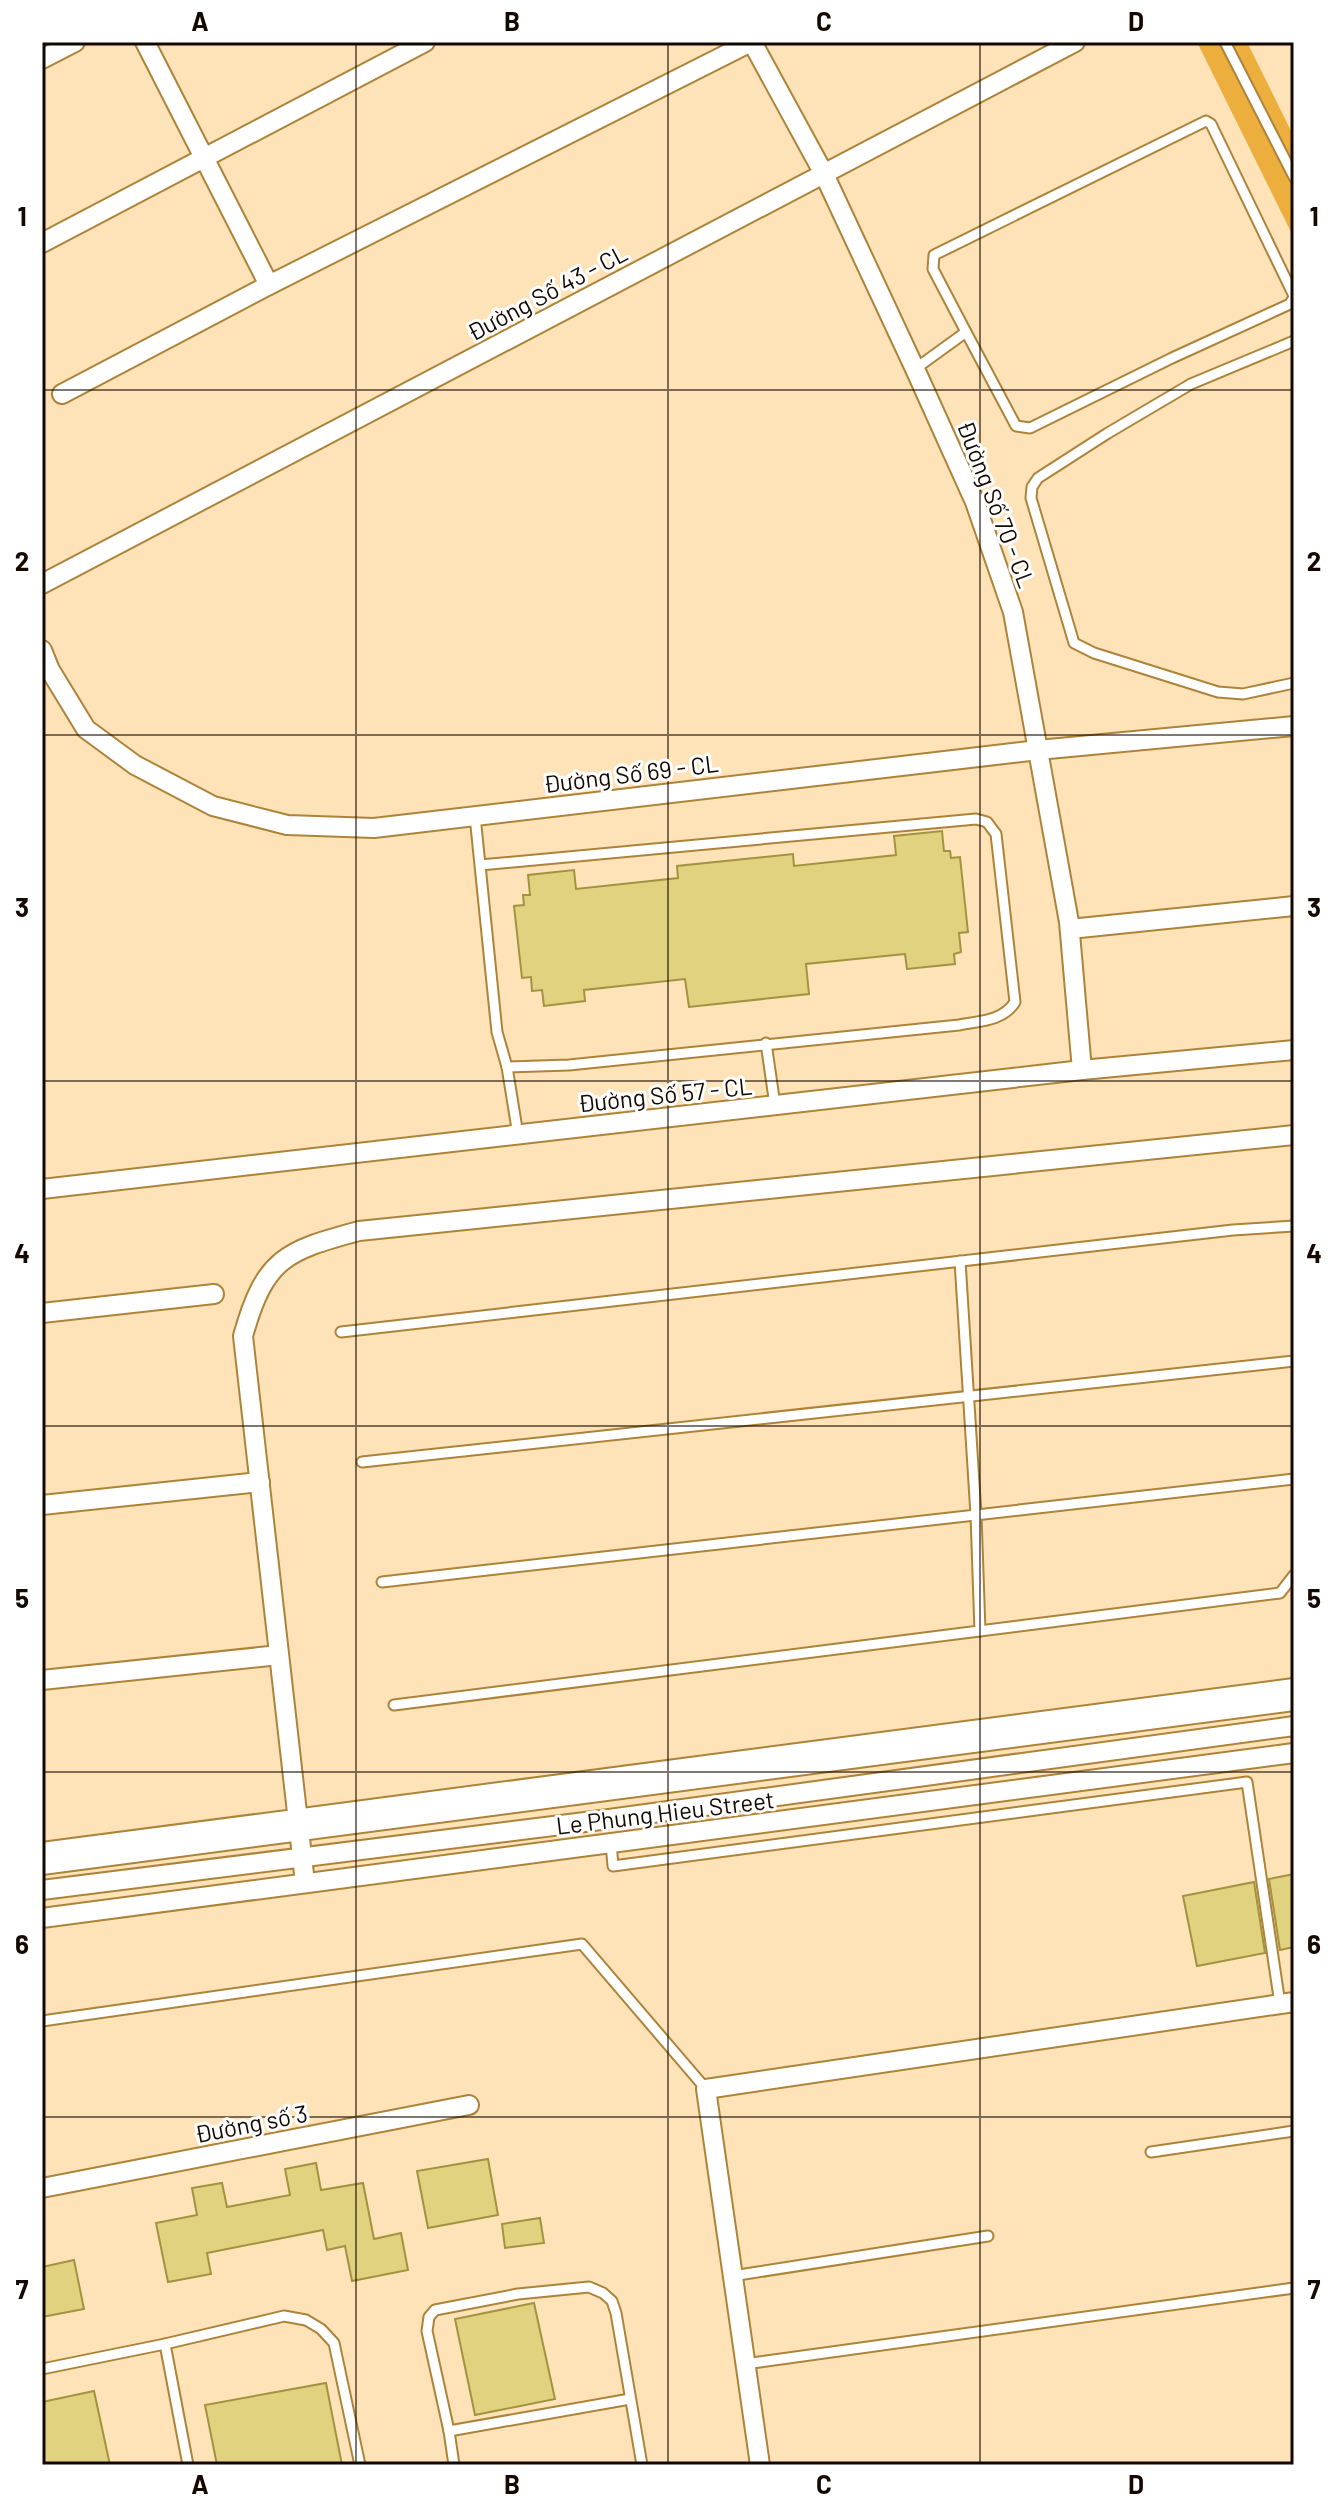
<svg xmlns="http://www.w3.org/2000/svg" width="1336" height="2507" font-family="Barlow,sans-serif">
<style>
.green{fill:#ecae3c}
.building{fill:#e1d27f;stroke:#a39341;stroke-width:2}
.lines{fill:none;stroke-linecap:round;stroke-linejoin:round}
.lane-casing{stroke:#ad8339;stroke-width:13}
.street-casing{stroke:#ad8339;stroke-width:22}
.lane{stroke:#fff;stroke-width:9}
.street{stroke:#fff;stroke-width:18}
.grid{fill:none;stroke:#140800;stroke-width:2;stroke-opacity:0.55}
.labels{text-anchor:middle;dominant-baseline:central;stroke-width:6;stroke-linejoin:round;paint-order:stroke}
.street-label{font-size:24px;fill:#140800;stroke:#fff}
.neatline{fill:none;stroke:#140800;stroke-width:3}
.grid-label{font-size:26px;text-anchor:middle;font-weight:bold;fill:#140800}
</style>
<rect width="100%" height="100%" fill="#fee3b8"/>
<!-- green -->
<path class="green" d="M1197 42H1247L1294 137V238Z"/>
<!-- building -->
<g class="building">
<path d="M942 831 944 851H950L951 858 960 857 968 932 959 933 961 952 954 954 955 964 907 969 905 954 806 964 809 994 689 1007 685 979 584 990 585 1001 544 1006 542 990 532 991 531 977 522 978 514 906 524 905 523 895H530L528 875 574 870 576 889 678 878 677 866 793 854 794 866 896 855 894 836Z"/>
<path d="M1294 1874V1947L1280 1950 1269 1879Z"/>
<path d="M1254 1882 1265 1953 1197 1966 1183 1896Z"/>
<path d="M488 2159 498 2215 428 2228 417 2171Z"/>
<path d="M316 2163 321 2190 363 2183 374 2239 401 2233 408 2270 352 2281 345 2246 327 2250 323 2230 207 2253 211 2274 168 2282 156 2223 197 2215 192 2188 222 2183 227 2207 290 2195 285 2169Z"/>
<path d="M540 2218 544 2243 505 2248 502 2224Z"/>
<path d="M74 2260 84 2309 42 2317V2267Z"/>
<path d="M534 2303 555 2399 475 2415 455 2319Z"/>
<path d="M326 2383 342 2465H217L205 2405Z"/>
<path d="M94 2391 110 2465H42V2402Z"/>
</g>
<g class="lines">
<!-- lane casing -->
<g class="lane-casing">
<g id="lane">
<path d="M1225 42 1294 177"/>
<path d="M966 332 1016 426 1030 428 1172 358 1290 304 1294 297"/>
<path d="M1294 341 1191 384 1108 433 1038 478 1032 487 1031 498 1074 643 1094 653 1218 692 1243 694 1294 683"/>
<path d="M915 369 966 332 933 269 934 255 1206 121 1211 124 1294 296"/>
<path d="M475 816 497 1032 507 1067 569 1065 959 1025C980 1021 1003 1021 1015 1002L996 834 987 822 976 819 480 865"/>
<path d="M766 1043 775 1105"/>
<path d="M507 1067 518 1135"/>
<path d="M960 1261 976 1515 980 1631"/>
<path d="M341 1332 1233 1230 1294 1226"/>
<path d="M362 1462 1294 1361"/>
<path d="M382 1582 1294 1479"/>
<path d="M394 1705 1280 1593 1294 1575"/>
<path d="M611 1843 613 1866 1247 1782 1280 2004"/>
<path d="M42 2021 582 1944 706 2089"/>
<path d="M1151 2152 1294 2131"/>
<path d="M732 2276 988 2236"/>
<path d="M165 2344 188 2465"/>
<path d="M745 2364 1294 2288"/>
<path d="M42 2369 165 2344 284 2316 306 2320 321 2329 334 2343 360 2465"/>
<path d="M449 2431 427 2331 429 2317 435 2310 518 2294 589 2287 603 2293 612 2301 616 2313 642 2465"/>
<path d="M454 2465 449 2431 630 2399"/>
</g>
</g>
<!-- street casing -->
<g class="street-casing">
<g id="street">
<path d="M145 42 269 285"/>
<path d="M752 42 824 174 915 369 975 502 1013 612 1069 922 1082 1070"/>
<path d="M42 59 75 42"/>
<path d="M42 243 425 42"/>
<path d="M62 394 269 285 751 42"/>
<path d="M42 584 1075 42"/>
<path d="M42 650 50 670 86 729 135 765 213 806 287 825 374 828 1038 750 1294 726"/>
<path d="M1070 929 1294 906"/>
<path d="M42 1189 1082 1070 1294 1050"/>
<path d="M42 1313 214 1294"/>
<path d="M42 1505 260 1482"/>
<path d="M42 1680 279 1655"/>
<path d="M42 1852 1294 1688"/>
<path d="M42 1865 1294 1701"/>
<path d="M305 1883 243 1336C265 1258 285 1251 359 1231L1294 1135"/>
<path d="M42 1890 609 1819 1294 1726"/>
<path d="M42 1918 1294 1753"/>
<path d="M42 2188 469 2105"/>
<path d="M760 2465 706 2089 1294 2002"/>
</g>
</g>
<!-- lane -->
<use href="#lane" class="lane"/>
<!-- street -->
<use href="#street" class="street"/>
</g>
<!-- grid -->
<path class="grid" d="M356 42V2465M668 42V2465M980 42V2465M42 390H1294M42 735H1294M42 1081H1294M42 1426H1294M42 1772H1294M42 2117H1294"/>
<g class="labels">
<!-- street labels -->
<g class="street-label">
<text transform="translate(547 292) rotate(-28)">Đường Số 43 - CL</text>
<text transform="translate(997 504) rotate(69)">Đường Số 70 - CL</text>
<text transform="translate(631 773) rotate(-7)">Đường Số 69 - CL</text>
<text transform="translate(665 1094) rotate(-6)">Đường Số 57 - CL</text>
<text transform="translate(665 1812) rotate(-7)">Le Phung Hieu Street</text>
<text transform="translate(251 2123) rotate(-11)">Đường số 3</text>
</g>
</g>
<!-- border -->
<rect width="1336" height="2507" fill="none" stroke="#ffffff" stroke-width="88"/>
<rect x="44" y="44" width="1248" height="2419" class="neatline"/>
<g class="grid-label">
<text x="200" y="31">A</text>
<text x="512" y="31">B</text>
<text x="824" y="31">C</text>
<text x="1136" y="31">D</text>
<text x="22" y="226">1</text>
<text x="1314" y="226">1</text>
<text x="22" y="571">2</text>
<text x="1314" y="571">2</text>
<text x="22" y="917">3</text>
<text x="1314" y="917">3</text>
<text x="22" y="1263">4</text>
<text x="1314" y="1263">4</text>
<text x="22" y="1608">5</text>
<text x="1314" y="1608">5</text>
<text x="22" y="1954">6</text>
<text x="1314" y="1954">6</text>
<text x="22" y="2299">7</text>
<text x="1314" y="2299">7</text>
<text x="200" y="2494">A</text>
<text x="512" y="2494">B</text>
<text x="824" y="2494">C</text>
<text x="1136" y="2494">D</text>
</g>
</svg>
